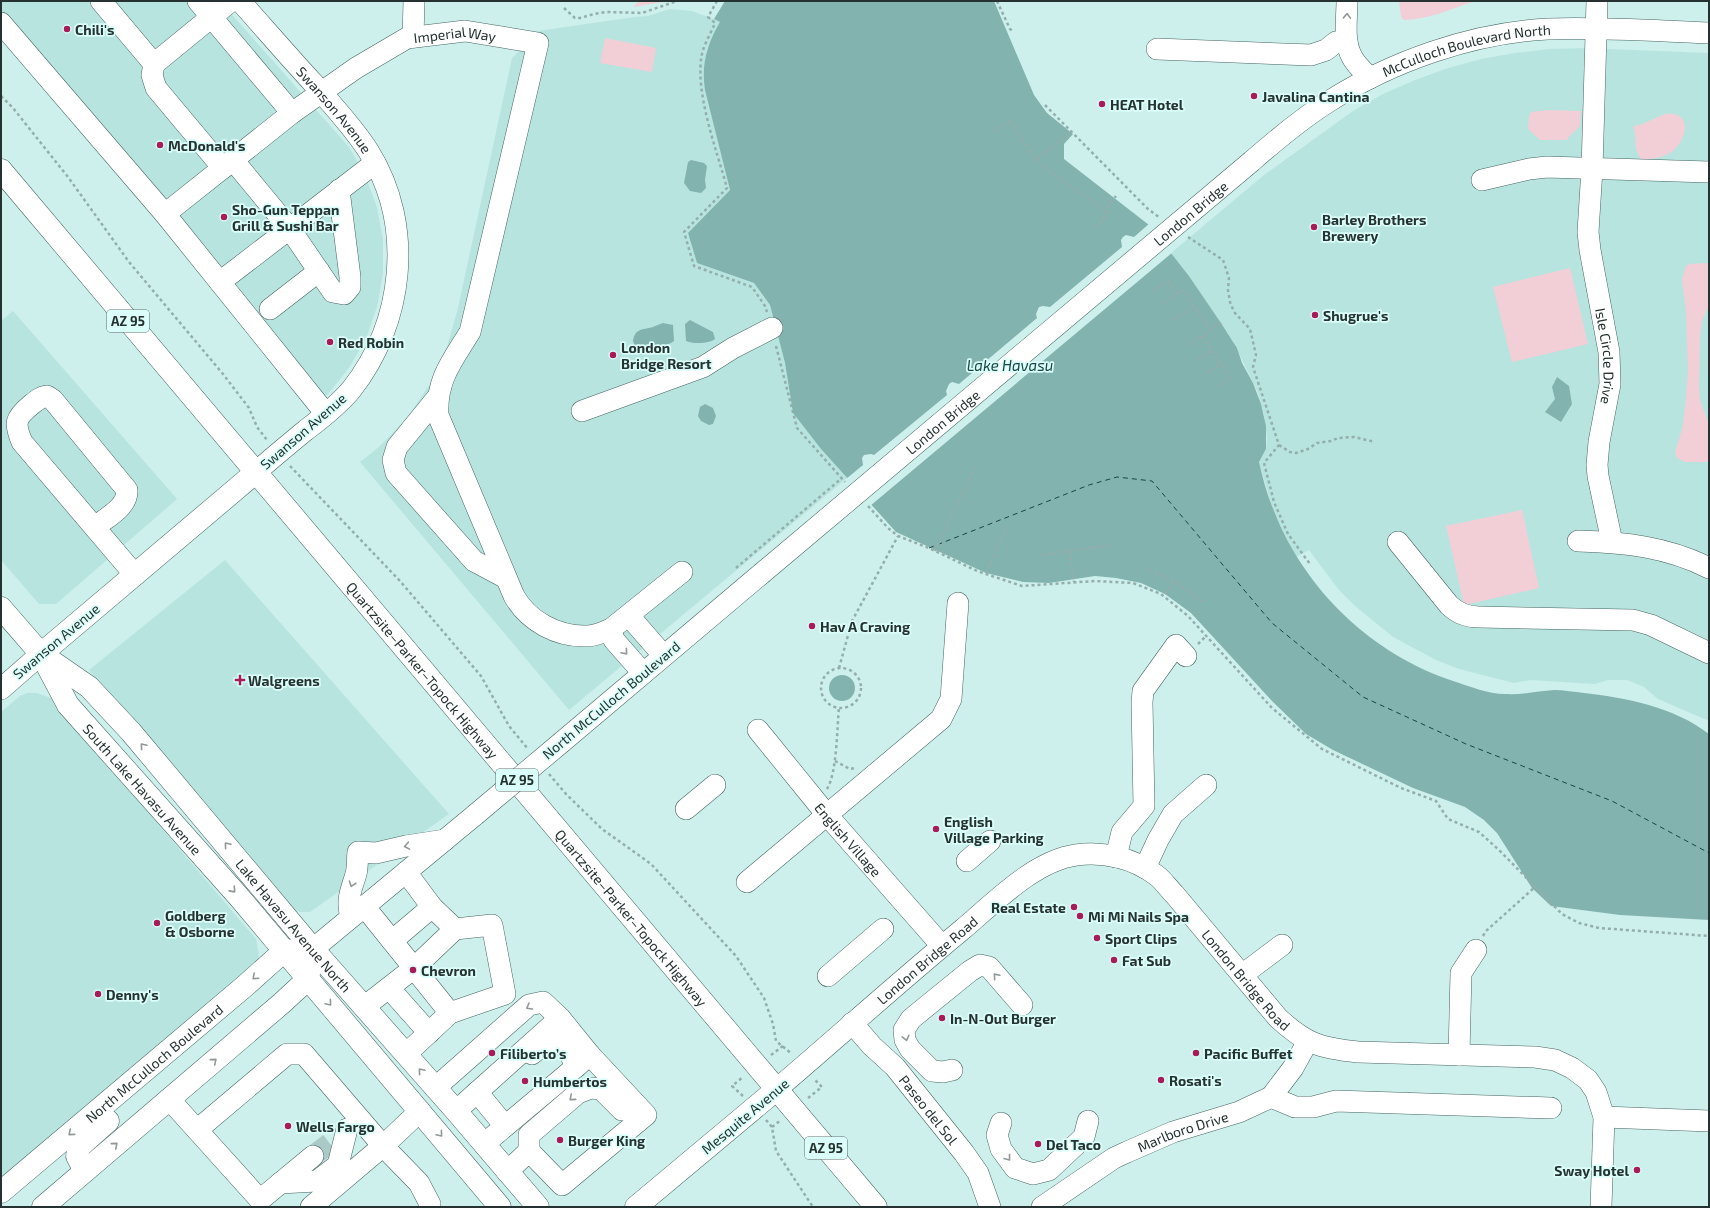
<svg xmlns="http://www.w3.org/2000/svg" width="1710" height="1208" font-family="'Exo 2',sans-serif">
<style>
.built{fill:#b8e4df}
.green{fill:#f2ced7}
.water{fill:#83b3ae}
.pier{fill:#cdf0ec}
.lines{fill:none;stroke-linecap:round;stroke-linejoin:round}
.ferry{stroke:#1a4643;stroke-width:1;stroke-dasharray:5 4;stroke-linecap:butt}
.minor-tunnel{stroke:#abcac7;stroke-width:21;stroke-dasharray:21 10;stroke-linecap:butt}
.minor-casing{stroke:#456562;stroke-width:22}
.major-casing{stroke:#456562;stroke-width:23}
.highway-casing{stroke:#456562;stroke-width:23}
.path{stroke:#93aeab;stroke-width:2.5;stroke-dasharray:3 3;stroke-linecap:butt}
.minor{stroke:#fff;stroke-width:21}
.major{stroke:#fff;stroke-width:22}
.highway{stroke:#fff;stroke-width:22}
.minor-bridge-casing{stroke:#456562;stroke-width:22;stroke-linecap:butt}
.minor-bridge{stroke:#fff;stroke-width:21}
.oneway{stroke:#929898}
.poi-dot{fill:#a91a59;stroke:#dafefa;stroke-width:1.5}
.labels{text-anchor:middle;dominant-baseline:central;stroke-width:3.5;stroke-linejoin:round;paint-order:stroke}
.shield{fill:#dafefa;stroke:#5b6f6d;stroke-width:1}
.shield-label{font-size:13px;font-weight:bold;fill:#253231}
.poi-label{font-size:14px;font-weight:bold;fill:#253231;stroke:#dafefa;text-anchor:start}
.street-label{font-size:14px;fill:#253231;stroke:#dafefa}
.water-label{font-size:15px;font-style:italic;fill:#1a4643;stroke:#dafefa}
</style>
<rect width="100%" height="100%" fill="#cdf0ec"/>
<!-- built -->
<g class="built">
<path d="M1 1H220L349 147 365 175 377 207 383 240V274L377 307 366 339 349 368 328 394 324 396 1 16Z"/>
<path d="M670 9 692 11 721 22 707 49 704 69V83L730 190 688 233 697 263 754 283 770 305 785 363 793 413 821 449 847 478 569 710 360 462 379 447 407 418 430 384 447 347 458 308 512 58 538 31 634 17 648 16Z"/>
<path d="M1584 48 1709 53V721L1658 699 1644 687 1627 680H1608L1595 684 1530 680 1514 683 1459 669 1436 660 1393 637 1355 606 1338 589 1309 550 1296 557 1273 511 1259 462 1266 449 1267 438 1264 415 1258 393 1233 341 1189 276 1171 253 1264 175 1353 111 1383 94 1415 80 1448 68 1481 59 1515 53 1550 49Z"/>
<path d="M13 311 177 499 56 604H39L1 560V321Z"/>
<path d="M225 560 449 814 310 912H300L293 909 89 670Z"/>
<path d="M27 693H37L51 698 256 939 259 955 258 962 1 1182V712L20 696Z"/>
</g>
<!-- green -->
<g class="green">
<path d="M639 1H669L633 7Z"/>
<path d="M1399 1H1475C1451 9 1430 19 1404 20L1401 17Z"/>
<path d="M605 38 656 48 652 72 600 63Z"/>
<path d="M1548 110 1581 111 1580 126 1566 140H1540L1528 129 1529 116 1531 112Z"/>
<path d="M1665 114C1692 111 1688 137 1674 150 1666 157 1651 160 1641 159 1632 147 1638 137 1633 126L1640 125Z"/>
<path d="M1705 263 1709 264V305L1702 321 1700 336 1699 386 1700 400 1709 425V462H1685L1677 458 1675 452 1683 426 1686 398 1688 370 1686 312 1682 279 1686 266 1690 264Z"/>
<path d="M1570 268 1588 344 1512 362 1493 287Z"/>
<path d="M1522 510 1539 588 1464 605 1446 526Z"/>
</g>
<!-- water -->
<g class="water">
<path d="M725 1H994L1034 95 1047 113 1073 134 1064 144V159L1149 225 1189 276 1221 323 1237 348 1242 363 1253 383 1261 404 1266 426V449L1259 462C1263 479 1267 495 1274 511 1305 590 1372 654 1453 681 1469 686 1488 694 1505 694 1522 695 1538 691 1554 690 1564 690 1574 692 1584 693 1627 698 1674 707 1709 734V920L1620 915 1551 906 1532 888 1497 833 1484 820 1465 807 1413 788 1333 750 1306 734 1272 701 1191 613 1165 594 1141 583 1116 578 1095 576 1049 583 1023 582 986 573 896 532 821 449 793 413 785 363 770 305 754 283 697 263 688 233 730 190 705 90C701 65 707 44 720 22L714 19Z"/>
<path d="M691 160 704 163 707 166 705 180 706 188 701 193 690 191 684 183 688 162Z"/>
<path d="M690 320 713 332 715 339C709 344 692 344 686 341L685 324Z"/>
<path d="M663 323 673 325 674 341 671 343 642 355H638L633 341C635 328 642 330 653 327 656 326 659 324 663 323Z"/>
<path d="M1557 377 1569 386 1572 404 1561 422 1545 412 1555 399 1552 387Z"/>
<path d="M705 404 713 408 716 416 713 424 709 425 701 421 698 416 700 407Z"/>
<circle cx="842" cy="688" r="13"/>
</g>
<!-- pier -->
<path class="pier" d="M1150 223 1173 252 870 506 846 479 863 465 862 458 864 455 871 454 874 455 947 395 946 391 949 384 952 382 959 384 1037 318 1036 314 1039 307 1043 306 1050 307 1122 247 1121 240 1123 237 1126 235 1134 237Z"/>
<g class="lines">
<!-- ferry -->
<path class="ferry" d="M929 548 1089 485 1117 477 1152 481 1272 623 1363 697 1466 744 1612 801 1709 853"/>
<!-- minor-tunnel -->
<path class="minor-tunnel" d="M313 1156 330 1143"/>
<!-- minor casing -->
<g class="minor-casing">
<g id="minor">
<path d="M101 1 154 64 231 1"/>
<path d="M198 1 292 113"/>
<path id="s1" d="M240 1C265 29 289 57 314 84 333 106 354 128 369 152 415 226 404 323 351 390 338 405 322 418 306 430 289 444 272 458 255 473"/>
<path d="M1347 1C1347 19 1343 41 1352 57 1356 65 1364 72 1370 78"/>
<path id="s2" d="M1597 1 1592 169 1588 232 1590 250 1609 352 1610 384 1599 442 1597 465 1598 476 1612 542"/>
<path d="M1 23 165 214 326 414"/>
<path d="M413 37 414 1"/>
<path d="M1157 49 1311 55 1326 50 1336 42"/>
<path d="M154 64 152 75 156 88 223 168"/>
<path d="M233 160 290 229 333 292 344 294 350 287V277L339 190"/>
<path id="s3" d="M1252 161C1276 140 1301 119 1328 102 1392 61 1472 33 1548 29 1602 27 1656 31 1709 33"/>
<path d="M1482 180 1529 169 1547 167 1709 172"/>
<path id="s4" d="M165 214 292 113 356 68 407 38 465 31 538 43 470 332C452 361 436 380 438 415L514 596C528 621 557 637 587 636 595 636 603 632 611 629L682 572"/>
<path d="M220 282 375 163"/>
<path d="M270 309 319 271"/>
<path d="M437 398 397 447 393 460 396 473 474 561 506 578"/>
<path d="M582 411 703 367 733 348 772 328"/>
<path d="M95 527C107 517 128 507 127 490L53 400 47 396C40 397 37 400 31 405 15 418 14 423 22 442L135 575"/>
<path d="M1578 541C1623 542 1668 547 1709 568"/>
<path d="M1398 542 1449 605C1457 613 1468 617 1479 617L1633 620 1651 625 1709 653"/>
<path d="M629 616 663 655"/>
<path d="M611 629 614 640 643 673"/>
<path d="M1 689 41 654"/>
<path id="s5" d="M758 730 827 815 942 946"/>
<path d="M562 742 761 574"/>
<path d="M686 809 715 785"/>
<path d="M1116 857 1122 832 1144 806 1142 702 1143 691 1176 645 1186 656"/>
<path d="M967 861 990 841"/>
<path d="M1145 868 1158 840 1173 814 1206 785"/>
<path d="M406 872 432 907 455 929 492 925 505 994 450 1013 406 1054"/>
<path d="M747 882 941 719 951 699 958 603"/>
<path d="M364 906 450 1013"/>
<path d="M351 917C346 899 351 891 356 874 358 867 357 859 358 852L376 853 406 846 445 840"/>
<path d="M392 941 432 907"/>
<path d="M313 949 475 815"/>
<path d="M1242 975 1282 945"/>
<path d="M828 976 883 929"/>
<path d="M389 988 429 1033"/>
<path d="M364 1007 414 968 455 929"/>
<path id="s6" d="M852 1023 872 1046 895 1067 964 1153 978 1173 990 1207"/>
<path d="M532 1054 549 1040 567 1047 576 1067"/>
<path d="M1459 1055 1461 973 1476 950"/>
<path d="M952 1070 943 1072 932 1071 910 1049 905 1040 904 1030 911 1019 970 971 980 965 989 967 1022 1005"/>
<path d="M435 1088 529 1005 543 1002 560 1018 590 1055 484 1144"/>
<path id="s7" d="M777 1089C839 1036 900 981 963 929 995 902 1034 861 1076 855 1103 851 1133 858 1156 875 1163 880 1168 888 1175 895L1278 1018C1306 1044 1320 1048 1358 1052L1535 1057 1555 1060 1572 1068 1588 1080 1596 1092 1604 1117 1601 1207"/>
<path d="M477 1092 505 1126"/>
<path d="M1271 1097 1295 1107H1313L1336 1101 1551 1108"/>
<path d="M169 1099 197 1130 287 1054H304L383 1146 419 1183 430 1204 429 1207"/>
<path d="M456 1111 560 1018"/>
<path d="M1604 1117 1709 1121"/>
<path d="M1001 1123 997 1135 1001 1149 1015 1168 1033 1174 1049 1170 1084 1137 1088 1121"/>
<path d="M197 1130 260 1200 313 1156"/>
<path d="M529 1151V1135L578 1093 591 1088 601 1089 622 1110"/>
<path d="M507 1172 529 1151 562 1185 646 1115 590 1055"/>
<path d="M280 1183 317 1181 338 1165 347 1129"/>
<path d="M311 1207 383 1146 420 1111"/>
<path id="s8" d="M1042 1207 1114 1158 1127 1152 1173 1132 1239 1112 1271 1097 1293 1068 1308 1041"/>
</g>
</g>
<!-- major casing -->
<g class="major-casing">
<g id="major">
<path id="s9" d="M1 608 41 654 68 705 239 897 500 1207"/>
<path d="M41 654 255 473"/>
<path id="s10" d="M44 656 89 687 131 732 313 949 456 1111 538 1207"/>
<path d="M85 1171 77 1156 79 1147 108 1121"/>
<path id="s11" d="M1 1192 245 986 284 951 313 949 308 979 282 1003 43 1207"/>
<path d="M636 1207 777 1089"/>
</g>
</g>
<!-- highway casing -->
<g class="highway-casing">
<g id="highway">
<path id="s12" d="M1 170 876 1207"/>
</g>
</g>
<!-- path -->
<g class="path">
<path d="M717 1 708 17 715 23C711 33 704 44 702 54 694 91 717 151 727 188L684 232 694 266 752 287 765 306 767 312"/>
<path d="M997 1 1010 29 1014 32"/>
<path d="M564 8 575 18H580L594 14 606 12 642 13 677 1"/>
<path d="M1 96 13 108 68 177 129 262 223 374 249 408 257 427 267 440"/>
<path d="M1045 105 1148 209 1159 217"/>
<path d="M993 132 1010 121 1031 154 1042 166 1105 210 1116 196"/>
<path d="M1037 159 1068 135"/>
<path d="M1096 228 1108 212 1105 210"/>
<path d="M1188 237 1223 260 1229 278 1228 290 1230 302 1234 312 1250 329 1256 355 1253 367 1279 445 1264 463 1274 502 1288 534 1310 564"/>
<path d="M1153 291 1168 281 1177 295"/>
<path d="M1162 304 1183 290 1210 330"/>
<path d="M1173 320 1194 306"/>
<path d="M1202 336 1230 378 1217 387"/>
<path d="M1189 345 1221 323"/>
<path d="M776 346 797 428 845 482"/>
<path d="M1198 360 1212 350"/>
<path d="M1207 373 1221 364"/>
<path d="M1279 445 1290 452 1296 453 1308 449 1317 443 1331 441 1338 438 1354 437 1375 442"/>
<path d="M290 466 400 581 481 676 509 726 528 749"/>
<path d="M868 506 888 528 898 536 929 548 977 571 1022 586 1095 581 1133 583 1161 594 1188 616 1272 708 1322 749 1401 788 1436 801 1448 819 1479 832 1499 850 1562 914 1579 923 1599 928 1709 936"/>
<path d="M935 551 975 468"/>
<path d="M1069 551 1074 582"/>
<path d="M1041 555 1112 545"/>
<path d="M736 568 842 478"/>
<path d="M1149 570 1174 581 1205 603"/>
<path d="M986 573 1006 527"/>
<path d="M1165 594 1174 581"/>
<path d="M1198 644 1206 636"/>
<path d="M839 668 852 621 898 536"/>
<circle cx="841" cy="688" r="20"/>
<path d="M835 761 850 769 855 768"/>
<path d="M549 774 566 794 602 829 651 864 736 956 764 998 773 1024 776 1041 792 1054"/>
<path d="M827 789C837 773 837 728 839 707"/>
<path d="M1483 936 1486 931 1535 887"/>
<path d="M771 1055 783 1046"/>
<path d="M743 1096 732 1086 743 1077"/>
<path d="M808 1098 822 1087 814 1079"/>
<path d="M766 1120 772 1127 776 1151 813 1207"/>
<path d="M772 1127 781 1120"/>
</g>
<!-- minor -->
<use href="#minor" class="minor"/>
<!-- major -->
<use href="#major" class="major"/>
<!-- highway -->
<use href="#highway" class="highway"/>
<!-- minor-bridge casing -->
<g class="minor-bridge-casing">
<g id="minor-bridge">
<path id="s13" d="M761 574 1252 161"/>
<path d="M475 815 562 742"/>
</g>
</g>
<!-- minor-bridge -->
<use href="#minor-bridge" class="minor-bridge"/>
</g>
<!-- one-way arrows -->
<defs><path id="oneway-chevron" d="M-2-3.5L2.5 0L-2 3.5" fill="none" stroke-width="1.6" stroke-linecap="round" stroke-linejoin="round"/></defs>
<g class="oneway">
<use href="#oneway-chevron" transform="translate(1347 16) rotate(-88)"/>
<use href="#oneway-chevron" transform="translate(625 652) rotate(49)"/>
<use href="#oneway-chevron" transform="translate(143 746) rotate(-130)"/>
<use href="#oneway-chevron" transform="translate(227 845) rotate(-130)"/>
<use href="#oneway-chevron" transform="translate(407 846) rotate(170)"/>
<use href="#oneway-chevron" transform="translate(352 884) rotate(109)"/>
<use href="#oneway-chevron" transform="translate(233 890) rotate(48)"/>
<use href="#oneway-chevron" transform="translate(996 976) rotate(-131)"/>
<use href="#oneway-chevron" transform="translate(255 977) rotate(138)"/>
<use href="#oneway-chevron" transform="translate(329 1003) rotate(50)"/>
<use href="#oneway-chevron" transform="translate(529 1007) rotate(150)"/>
<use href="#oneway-chevron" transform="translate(906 1038) rotate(76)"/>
<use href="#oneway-chevron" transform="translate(214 1061) rotate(-40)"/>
<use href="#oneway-chevron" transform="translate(421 1071) rotate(-130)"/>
<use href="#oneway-chevron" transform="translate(572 1098) rotate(139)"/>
<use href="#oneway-chevron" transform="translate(71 1133) rotate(140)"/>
<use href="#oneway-chevron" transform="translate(440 1134) rotate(50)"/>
<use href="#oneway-chevron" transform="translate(115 1145) rotate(-40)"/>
<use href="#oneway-chevron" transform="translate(1008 1158) rotate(52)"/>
</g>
<!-- markers -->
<g class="poi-dot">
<circle cx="67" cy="29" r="4"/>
<circle cx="1254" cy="96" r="4"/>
<circle cx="1102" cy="104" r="4"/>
<circle cx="160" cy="145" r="4"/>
<circle cx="224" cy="217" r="4"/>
<circle cx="1314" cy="227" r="4"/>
<circle cx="1315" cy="315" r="4"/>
<circle cx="330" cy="342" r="4"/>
<circle cx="613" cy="355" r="4"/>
<circle cx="812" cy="626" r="4"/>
<path d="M238 674h4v4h4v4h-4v4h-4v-4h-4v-4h4z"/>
<circle cx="936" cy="829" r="4"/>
<circle cx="1074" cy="907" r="4"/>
<circle cx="1080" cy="916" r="4"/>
<circle cx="157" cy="923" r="4"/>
<circle cx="1097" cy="938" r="4"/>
<circle cx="1114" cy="960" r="4"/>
<circle cx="413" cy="970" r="4"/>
<circle cx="98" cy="994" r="4"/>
<circle cx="942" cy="1018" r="4"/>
<circle cx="492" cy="1053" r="4"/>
<circle cx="1196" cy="1053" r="4"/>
<circle cx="1161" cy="1080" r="4"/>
<circle cx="525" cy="1081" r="4"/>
<circle cx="288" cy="1126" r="4"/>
<circle cx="560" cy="1140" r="4"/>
<circle cx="1038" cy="1144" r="4"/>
<circle cx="1637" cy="1170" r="4"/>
</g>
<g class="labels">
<!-- shield labels -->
<g class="shield">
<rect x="107" y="310" width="42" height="22" rx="3"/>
<rect x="496" y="769" width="42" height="22" rx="3"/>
<rect x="805" y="1137" width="42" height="22" rx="3"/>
</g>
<g class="shield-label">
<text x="128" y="321">AZ 95</text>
<text x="517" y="780">AZ 95</text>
<text x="826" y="1148">AZ 95</text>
</g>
<!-- poi labels -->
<g class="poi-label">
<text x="75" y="29">Chili's</text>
<text x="1262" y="96">Javalina Cantina</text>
<text x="1110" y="104">HEAT Hotel</text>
<text x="168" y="145">McDonald's</text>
<text x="232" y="209">Sho-Gun Teppan<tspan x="232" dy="16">Grill &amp; Sushi Bar</tspan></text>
<text x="1322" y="219">Barley Brothers<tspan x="1322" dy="16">Brewery</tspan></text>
<text x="1323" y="315">Shugrue's</text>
<text x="338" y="342">Red Robin</text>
<text x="621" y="347">London<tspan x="621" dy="16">Bridge Resort</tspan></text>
<text x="820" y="626">Hav A Craving</text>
<text x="248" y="680">Walgreens</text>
<text x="944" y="821">English<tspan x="944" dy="16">Village Parking</tspan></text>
<text x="1066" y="907" text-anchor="end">Real Estate</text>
<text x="165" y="915">Goldberg<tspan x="165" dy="16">&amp; Osborne</tspan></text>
<text x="1088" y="916">Mi Mi Nails Spa</text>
<text x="1105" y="938">Sport Clips</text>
<text x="1122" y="960">Fat Sub</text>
<text x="421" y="970">Chevron</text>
<text x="106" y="994">Denny's</text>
<text x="950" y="1018">In-N-Out Burger</text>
<text x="500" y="1053">Filiberto’s</text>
<text x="1204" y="1053">Pacific Buffet</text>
<text x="1169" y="1080">Rosati's</text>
<text x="533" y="1081">Humbertos</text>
<text x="296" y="1126">Wells Fargo</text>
<text x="568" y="1140">Burger King</text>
<text x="1046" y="1144">Del Taco</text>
<text x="1629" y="1170" text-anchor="end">Sway Hotel</text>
</g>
<!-- street labels -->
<g class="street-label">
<text stroke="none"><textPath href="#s4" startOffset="348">Imperial Way</textPath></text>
<text stroke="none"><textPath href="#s3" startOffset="246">McCulloch Boulevard North</textPath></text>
<text stroke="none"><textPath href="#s1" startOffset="144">Swanson Avenue</textPath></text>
<text stroke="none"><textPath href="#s13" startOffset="561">London Bridge</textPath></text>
<text stroke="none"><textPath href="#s2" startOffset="357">Isle Circle Drive</textPath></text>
<text stroke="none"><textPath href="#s13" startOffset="237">London Bridge</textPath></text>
<text transform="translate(303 431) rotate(-41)">Swanson Avenue</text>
<text transform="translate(56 641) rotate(-40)">Swanson Avenue</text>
<text stroke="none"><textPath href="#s12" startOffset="654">Quartzsite–Parker–Topock Highway</textPath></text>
<text transform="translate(611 700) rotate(-40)">North McCulloch Boulevard</text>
<text stroke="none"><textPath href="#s9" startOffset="231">South Lake Havasu Avenue</textPath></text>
<text stroke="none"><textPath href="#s5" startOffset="142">English Village</textPath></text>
<text stroke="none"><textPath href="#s12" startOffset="978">Quartzsite–Parker–Topock Highway</textPath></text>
<text stroke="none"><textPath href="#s10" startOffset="369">Lake Havasu Avenue North</textPath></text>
<text stroke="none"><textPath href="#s7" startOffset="198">London Bridge Road</textPath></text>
<text stroke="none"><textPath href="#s7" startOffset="605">London Bridge Road</textPath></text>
<text stroke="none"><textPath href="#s11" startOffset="200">North McCulloch Boulevard</textPath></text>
<text stroke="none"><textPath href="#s6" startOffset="116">Paseo del Sol</textPath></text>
<text transform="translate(745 1116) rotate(-40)">Mesquite Avenue</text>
<text stroke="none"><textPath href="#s8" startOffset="161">Marlboro Drive</textPath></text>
</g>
<!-- water labels -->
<g class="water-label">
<text x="1010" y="365">Lake Havasu</text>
</g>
</g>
<!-- border -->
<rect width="1710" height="1208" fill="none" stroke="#253231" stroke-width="4"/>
</svg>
